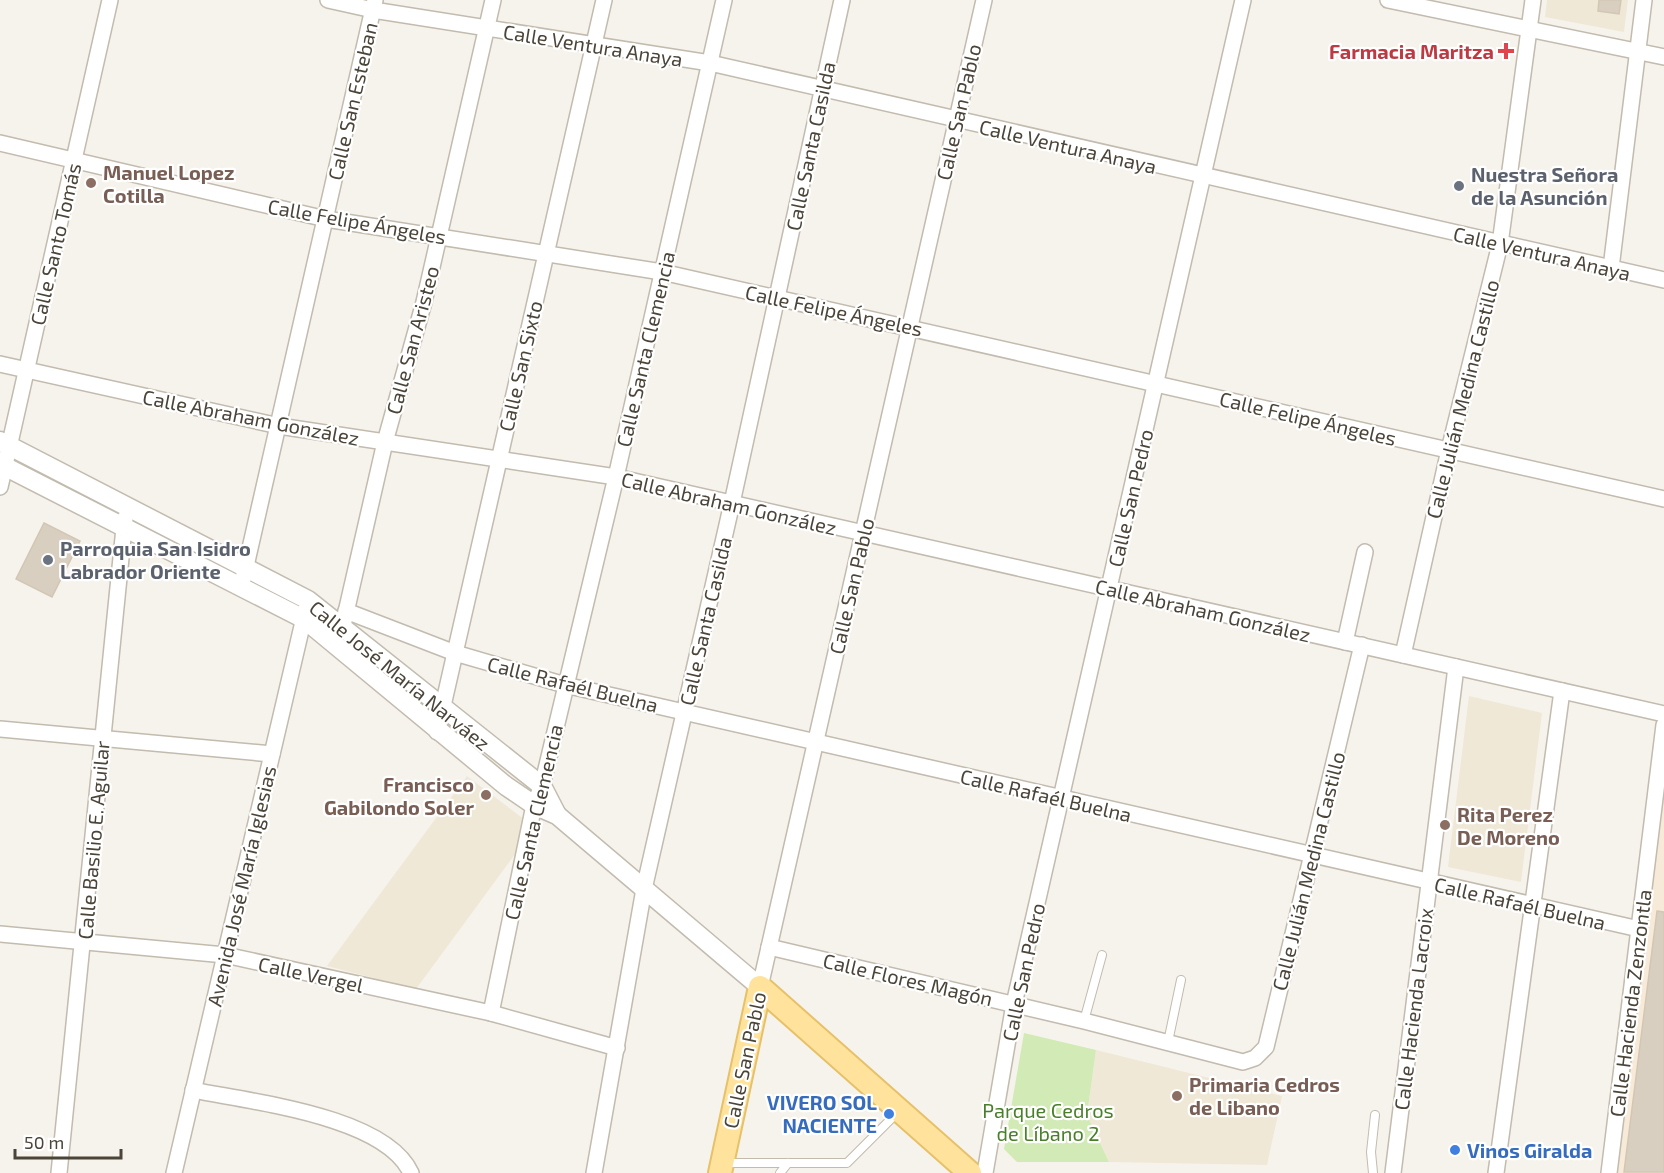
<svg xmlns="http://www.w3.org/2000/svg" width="1664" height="1173" font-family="'Exo 2',sans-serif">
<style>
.commercial{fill:#f7ead8}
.education{fill:#efe8d6}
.green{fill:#d2eab5}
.building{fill:#d8cfc1;stroke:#d3c7b4;stroke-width:1.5}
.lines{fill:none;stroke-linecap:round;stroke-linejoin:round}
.service-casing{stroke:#c2bbae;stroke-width:10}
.minor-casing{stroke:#c2bbae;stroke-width:18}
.tertiary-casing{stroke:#c2bbae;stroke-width:21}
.primary-casing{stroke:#e6c16a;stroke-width:26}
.service{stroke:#fff;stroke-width:8}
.minor{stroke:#fff;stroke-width:15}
.tertiary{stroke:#fff;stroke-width:18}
.primary{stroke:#ffe39c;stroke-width:22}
.health-dot{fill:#e0444e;stroke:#fff;stroke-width:2}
.education-dot{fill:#8d6e63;stroke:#fff;stroke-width:2}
.worship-dot{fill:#6b7280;stroke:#fff;stroke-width:2}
.shop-dot{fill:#3f7fe0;stroke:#fff;stroke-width:2}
.labels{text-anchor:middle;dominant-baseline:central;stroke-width:4.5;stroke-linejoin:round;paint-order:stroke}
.street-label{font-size:20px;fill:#4b4439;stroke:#fff}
.health-label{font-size:20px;font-weight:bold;fill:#be3a42;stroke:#fff;text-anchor:end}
.education-label{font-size:20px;font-weight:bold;fill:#785e54;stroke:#fff;text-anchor:start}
.worship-label{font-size:20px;font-weight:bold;fill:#5b616d;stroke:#fff;text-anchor:start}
.shop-label{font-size:20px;font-weight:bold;fill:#366cbe;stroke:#fff;text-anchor:end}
.park-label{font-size:20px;fill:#4a7f2a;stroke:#fff}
</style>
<rect width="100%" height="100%" fill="#f6f3ec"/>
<!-- commercial -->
<path class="commercial" d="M1664 750V1173H1611Z"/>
<!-- education -->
<g class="education">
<path d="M1547 0H1628L1624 32 1545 17Z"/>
<path d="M1469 696 1542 713 1521 882 1448 867Z"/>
<path d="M467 776 525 820 518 850 416 989 327 966Z"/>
<path d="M1096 1050 1282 1096 1267 1165 1109 1162 1087 1115Z"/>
</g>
<!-- green -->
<path class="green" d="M1024 1033 1096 1050 1087 1115 1109 1162H1017L1004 1149Z"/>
<!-- building -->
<g class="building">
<path d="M1599 0H1621L1619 14 1598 11Z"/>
<path d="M44 523 80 541 52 597 16 579Z"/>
<path d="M1657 911 1664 912V1172H1624Z"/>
</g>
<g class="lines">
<!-- service casing -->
<g class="service-casing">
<g id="service">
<path d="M1084 1021 1102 955"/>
<path d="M1168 1042 1181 980"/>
<path d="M723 1163H847L897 1113"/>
<path d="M780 1173 788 1163"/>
<path d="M1373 1173 1371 1152 1375 1115"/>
</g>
</g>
<!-- minor casing -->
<g class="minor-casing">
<g id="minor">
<path d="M328 0 373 10 710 63 1664 280"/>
<path d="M1388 0 1664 57"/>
<path d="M0 143 326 219 662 272 1664 499"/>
<path d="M1611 268 1644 0"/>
<path d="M0 364 279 426 616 477 1664 714"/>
<path d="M0 487 110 0"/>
<path d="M243 579 375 0"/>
<path d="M346 611 455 653 565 685 1639 929"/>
<path d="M344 621 385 442 424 302 493 0"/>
<path d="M1345 642 1365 552"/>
<path d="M1403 655 1449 450 1500 244 1533 0"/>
<path d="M0 729 272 754"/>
<path d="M437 732 604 0"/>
<path d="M0 934 225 955 491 1013 617 1048"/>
<path d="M769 947 1084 1021 1243 1062 1255 1058 1266 1047 1362 645"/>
<path d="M760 987 984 0"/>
<path d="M491 1013 534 805 542 786 616 477 724 0"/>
<path d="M193 1090C251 1102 385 1116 411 1173"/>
<path d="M59 1173 125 518"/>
<path d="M174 1173 306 609"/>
<path d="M594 1173 644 889 732 503 842 0"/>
<path d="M985 1173 1014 1004 1243 0"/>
<path d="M1393 1173 1456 667"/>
<path d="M1496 1173 1562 691"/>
<path d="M1609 1173 1664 725"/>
</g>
</g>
<!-- tertiary casing -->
<g class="tertiary-casing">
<g id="tertiary">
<path d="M0 441 308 600 542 786 557 815"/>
<path d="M0 464 304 619 506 786 534 805 557 815 760 987"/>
</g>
</g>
<!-- primary casing -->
<g class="primary-casing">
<path id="primary" d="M720 1173 760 987 970 1173"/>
</g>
<!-- service -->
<use href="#service" class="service"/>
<!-- minor -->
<use href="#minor" class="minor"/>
<!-- tertiary -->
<use href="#tertiary" class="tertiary"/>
<!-- primary -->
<use href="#primary" class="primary"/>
</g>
<!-- markers -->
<path class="health-dot" d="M1503 42h6v6h6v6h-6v6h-6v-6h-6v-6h6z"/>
<g class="education-dot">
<circle cx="91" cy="183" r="6"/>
<circle cx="486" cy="795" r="6"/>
<circle cx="1445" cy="825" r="6"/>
<circle cx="1177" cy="1096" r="6"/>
</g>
<g class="worship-dot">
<circle cx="1459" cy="186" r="6"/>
<circle cx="48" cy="560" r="6"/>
</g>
<g class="shop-dot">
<circle cx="889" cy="1114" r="6"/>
<circle cx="1455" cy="1150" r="6"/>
</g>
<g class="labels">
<!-- street labels -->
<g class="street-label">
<text transform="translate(593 45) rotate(9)">Calle Ventura Anaya</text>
<text transform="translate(352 101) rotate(-77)">Calle San Esteban</text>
<text transform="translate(958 112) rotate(-77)">Calle San Pablo</text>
<text transform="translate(810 146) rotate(-78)">Calle Santa Casilda</text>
<text transform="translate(1068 146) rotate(13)">Calle Ventura Anaya</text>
<text transform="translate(357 221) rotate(10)">Calle Felipe Ángeles</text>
<text transform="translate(55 244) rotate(-77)">Calle Santo Tomás</text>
<text transform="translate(1542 253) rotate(13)">Calle Ventura Anaya</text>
<text transform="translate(834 310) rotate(12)">Calle Felipe Ángeles</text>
<text transform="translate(412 340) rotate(-75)">Calle San Aristeo</text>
<text transform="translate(645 349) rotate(-77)">Calle Santa Clemencia</text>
<text transform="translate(520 366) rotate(-77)">Calle San Sixto</text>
<text transform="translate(1462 399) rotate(-76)">Calle Julián Medina Castillo</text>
<text transform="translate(251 417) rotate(11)">Calle Abraham González</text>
<text transform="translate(1308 418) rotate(13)">Calle Felipe Ángeles</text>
<text transform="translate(1130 498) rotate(-77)">Calle San Pedro</text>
<text transform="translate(729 503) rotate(13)">Calle Abraham González</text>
<text transform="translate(851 586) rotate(-77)">Calle San Pablo</text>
<text transform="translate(1203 610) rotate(13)">Calle Abraham González</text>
<text transform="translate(705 621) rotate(-77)">Calle Santa Casilda</text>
<text transform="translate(400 675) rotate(39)">Calle José María Narváez</text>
<text transform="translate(573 684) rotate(14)">Calle Rafaél Buelna</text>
<text transform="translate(1046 795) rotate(13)">Calle Rafaél Buelna</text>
<text transform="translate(533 822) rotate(-77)">Calle Santa Clemencia</text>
<text transform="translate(93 840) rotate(-85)">Calle Basilio E. Aguilar</text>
<text transform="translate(1308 871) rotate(-76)">Calle Julián Medina Castillo</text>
<text transform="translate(241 886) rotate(-77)">Avenida José María Iglesias</text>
<text transform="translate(1520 903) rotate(13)">Calle Rafaél Buelna</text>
<text transform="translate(1023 972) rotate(-78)">Calle San Pedro</text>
<text transform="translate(311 974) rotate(12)">Calle Vergel</text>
<text transform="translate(908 979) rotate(13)">Calle Flores Magón</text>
<text transform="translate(1630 1003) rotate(-83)">Calle Hacienda Zenzontla</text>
<text transform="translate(1413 1009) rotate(-83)">Calle Hacienda Lacroix</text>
<text transform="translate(744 1060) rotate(-78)">Calle San Pablo</text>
</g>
<!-- health labels -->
<g class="health-label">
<text x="1494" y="51">Farmacia Maritza</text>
</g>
<!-- education labels -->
<g class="education-label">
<text x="103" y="172">Manuel Lopez<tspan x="103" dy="23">Cotilla</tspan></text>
<text x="474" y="784" text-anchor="end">Francisco<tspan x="474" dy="23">Gabilondo Soler</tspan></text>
<text x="1457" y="814">Rita Perez<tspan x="1457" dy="23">De Moreno</tspan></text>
<text x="1189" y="1084">Primaria Cedros<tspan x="1189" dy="23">de Libano</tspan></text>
</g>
<!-- worship labels -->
<g class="worship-label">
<text x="1471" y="174">Nuestra Señora<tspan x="1471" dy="23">de la Asunción</tspan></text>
<text x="60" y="548">Parroquia San Isidro<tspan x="60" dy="23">Labrador Oriente</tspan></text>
</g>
<!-- shop labels -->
<g class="shop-label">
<text x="877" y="1102">VIVERO SOL<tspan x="877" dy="23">NACIENTE</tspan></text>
<text x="1467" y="1150" text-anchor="start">Vinos Giralda</text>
</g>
<!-- park labels -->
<g class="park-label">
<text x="1048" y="1110">Parque Cedros<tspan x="1048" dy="23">de Líbano 2</tspan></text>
</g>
</g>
<!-- scale -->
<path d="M15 1149v9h106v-9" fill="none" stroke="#4b4439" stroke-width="3"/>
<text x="24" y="1149" font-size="18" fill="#4b4439" stroke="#ffffff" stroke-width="4.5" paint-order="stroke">50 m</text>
</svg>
